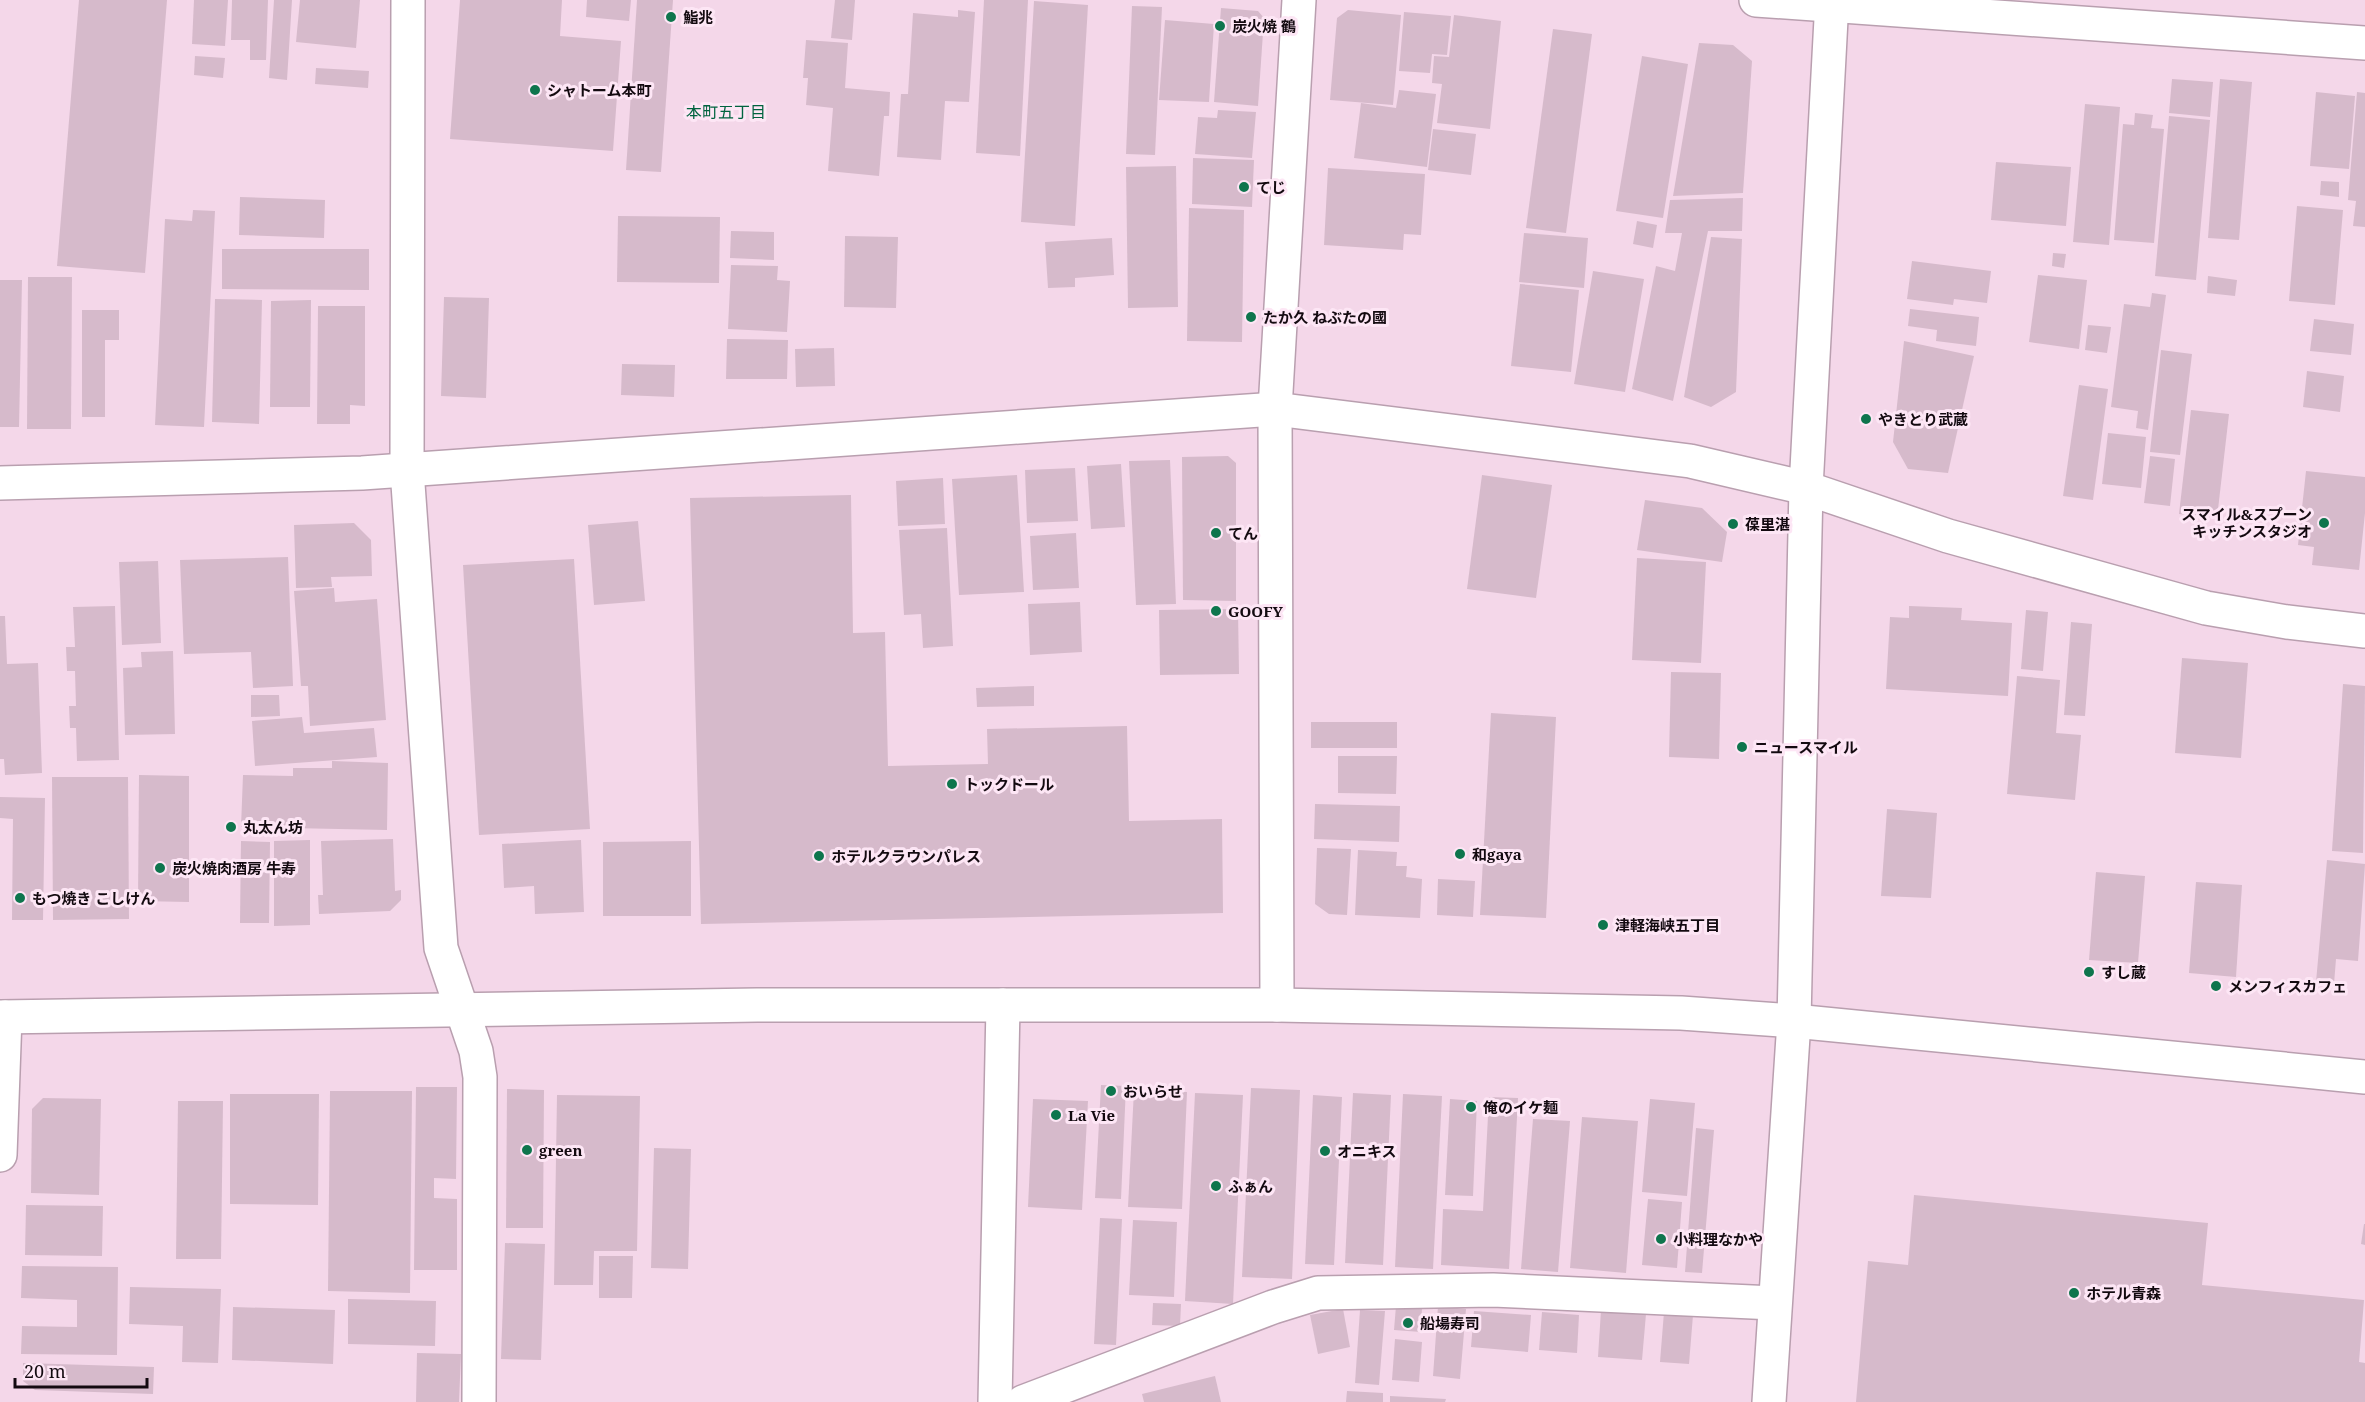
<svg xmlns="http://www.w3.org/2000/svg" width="2365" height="1402" font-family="'Noto Serif','Noto Sans JP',serif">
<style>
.building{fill:#d6bacb}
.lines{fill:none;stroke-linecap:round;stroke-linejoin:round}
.minor-casing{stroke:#b99faf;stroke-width:36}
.minor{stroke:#fff;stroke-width:33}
.poi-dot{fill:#0e754d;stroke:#fde6f5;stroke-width:2}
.labels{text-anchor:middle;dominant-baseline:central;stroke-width:6;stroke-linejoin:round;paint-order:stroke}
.poi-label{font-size:15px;font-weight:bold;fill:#130a10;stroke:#fde6f5;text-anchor:start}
.neighbourhood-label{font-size:16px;fill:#00633f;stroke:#fde6f5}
</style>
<rect width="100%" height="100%" fill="#f4d7e9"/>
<!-- building -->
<g class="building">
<path d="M79 0H167L145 273 57 266Z"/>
<path d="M194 0H228L225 46 192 44Z"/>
<path d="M232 0H268L266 60H250V40H231Z"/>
<path d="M274 0H292L287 80 269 78Z"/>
<path d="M300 0H360L356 48 296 42Z"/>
<path d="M460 0H562L560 36 621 41 613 151 450 139Z"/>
<path d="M587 0H631L629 21 586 17Z"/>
<path d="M637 0H673L661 172 626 170Z"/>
<path d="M835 0H855L852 40 831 38Z"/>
<path d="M984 0H1028L1020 156 976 153Z"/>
<path d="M1034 1 1088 5 1075 226 1021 222Z"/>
<path d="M1132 6 1162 7 1155 155 1126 154Z"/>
<path d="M1221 8 1258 11 1264 18 1258 106 1214 102Z"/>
<path d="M958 10 975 12 969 102 945 101 941 160 897 157 901 94H908L913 13 958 17Z"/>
<path d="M1348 10 1401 15 1393 105 1330 100 1337 18Z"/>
<path d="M1404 12 1451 16 1447 55 1432 54 1430 73 1399 71Z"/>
<path d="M1454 15 1501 21 1490 129 1437 123 1442 84 1432 83 1434 56 1449 57Z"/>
<path d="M1165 20 1214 24 1209 102 1159 100Z"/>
<path d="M1553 29 1592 34 1566 233 1526 228Z"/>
<path d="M806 40 848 43 845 88 890 92 889 116H884L879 176 828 171 833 108 806 105 808 78H803Z"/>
<path d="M1699 43 1733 45 1752 61 1743 193 1673 196Z"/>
<path d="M195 56 225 58 223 78 194 75Z"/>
<path d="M1642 56 1688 64 1663 218 1616 211Z"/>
<path d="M316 68 369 71 368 88 315 84Z"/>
<path d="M2172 79 2213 82 2210 117 2169 113Z"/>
<path d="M2220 79 2252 82 2239 240 2208 238Z"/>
<path d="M1399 90 1436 94 1427 167 1354 158 1361 103 1396 108Z"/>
<path d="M2316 92 2355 96 2349 169 2310 166Z"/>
<path d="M2357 92 2365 93V227L2353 226 2356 201 2348 200Z"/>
<path d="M2085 104 2120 107 2109 245 2073 242Z"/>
<path d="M1218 110 1256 112 1252 158 1195 154 1198 117 1217 118Z"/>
<path d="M2135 113 2153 115 2151 128 2164 129 2154 243 2114 240 2123 124 2134 125Z"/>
<path d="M2169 116 2210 120 2196 280 2155 276Z"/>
<path d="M1433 129 1476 134 1471 175 1428 170Z"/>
<path d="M1193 158 1254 160 1252 207 1192 204Z"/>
<path d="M1996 162 2071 167 2066 226 1991 220Z"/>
<path d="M1176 166 1178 307 1128 308 1126 167Z"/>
<path d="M1328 168 1425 174 1421 235 1404 234 1403 250 1324 245Z"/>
<path d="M2321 181 2339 182V197L2320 195Z"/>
<path d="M240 197 325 200 324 238 239 235Z"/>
<path d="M1743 198 1742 231H1708L1673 401 1632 389 1656 266 1675 271 1682 233H1665L1670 200Z"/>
<path d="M2297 206 2343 210 2335 305 2289 301Z"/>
<path d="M1189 208 1244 210 1242 342 1187 341Z"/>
<path d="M193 210 215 211 204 427 155 425 165 219 192 221Z"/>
<path d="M618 216 720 217 719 283 617 282Z"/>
<path d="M1637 221 1657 225 1653 248 1633 244Z"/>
<path d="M731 231 774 232V260L730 258Z"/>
<path d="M1524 233 1588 238 1584 288 1519 282Z"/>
<path d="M845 236 898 237 896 308 844 307Z"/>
<path d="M1711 237 1742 239 1736 392 1711 407 1684 397Z"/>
<path d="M1112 238 1114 275 1075 278V287L1048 288 1045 242Z"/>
<path d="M222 249H369V290L222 289Z"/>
<path d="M2053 253 2066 254 2064 268 2052 266Z"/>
<path d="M1912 261 1991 271 1987 303 1954 299 1953 305 1907 299Z"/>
<path d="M731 265 778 266 777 280 790 281 787 332 728 329Z"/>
<path d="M1593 271 1644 279 1625 392 1574 384Z"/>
<path d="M2038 275 2087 280 2079 349 2029 342Z"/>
<path d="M2208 276 2237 280 2235 296 2207 293Z"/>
<path d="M28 277H72L71 429H27Z"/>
<path d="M0 280H22L19 427H0Z"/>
<path d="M1520 284 1579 290 1571 372 1511 366Z"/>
<path d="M2152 293 2166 295 2148 430 2136 428 2138 411 2111 407 2124 304 2150 307Z"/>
<path d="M444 297 489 298 486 398 441 396Z"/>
<path d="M215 299 262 300 259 424 212 422Z"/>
<path d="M311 300 310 407H270L271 301Z"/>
<path d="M318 306H365V406L350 405V424H317Z"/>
<path d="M1910 309 1979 317 1976 346 1936 341 1937 330 1908 326Z"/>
<path d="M82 310H119V340H105V417H82Z"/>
<path d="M2314 319 2354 324 2351 355 2310 351Z"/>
<path d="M2088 325 2111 327 2107 353 2085 350Z"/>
<path d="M727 339 788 340 787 379H726Z"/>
<path d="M1904 341 1974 356 1948 473 1908 469 1893 442Z"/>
<path d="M834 348 835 386 796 387 795 349Z"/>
<path d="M2161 350 2192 354 2180 455 2150 452Z"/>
<path d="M622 364 675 365 674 397 621 395Z"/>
<path d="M2307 371 2344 376 2340 412 2303 407Z"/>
<path d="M2079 385 2108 389 2093 500 2063 496Z"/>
<path d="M2191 410 2229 414 2217 518 2179 514Z"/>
<path d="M2108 433 2146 437 2141 488 2102 484Z"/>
<path d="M1228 456 1236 463V601L1183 600 1182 457Z"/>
<path d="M2150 456 2175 459 2170 506 2144 503Z"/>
<path d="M1170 460 1176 604 1136 605 1129 461Z"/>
<path d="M1121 464 1125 527 1091 529 1087 466Z"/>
<path d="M1075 468 1078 521 1027 523 1025 470Z"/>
<path d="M2306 471 2365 477V513L2359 570 2312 565 2314 547 2298 545Z"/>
<path d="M1017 475 1024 592 959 595 952 479Z"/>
<path d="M1482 475 1552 485 1536 598 1467 589Z"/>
<path d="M943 478 945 524 898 526 896 481Z"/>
<path d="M851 495 853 633 885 632 888 766 988 764 987 729 1127 726 1129 821 1222 819 1223 913 701 924 690 498Z"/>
<path d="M1645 500 1702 508 1727 532 1722 562 1637 550Z"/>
<path d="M638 521 645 601 594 605 588 525Z"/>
<path d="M354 523 371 540 372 576 331 577 332 587 296 588 294 525Z"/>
<path d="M947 528 953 646 923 648 921 614 904 615 899 530Z"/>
<path d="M1076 533 1079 588 1033 590 1030 536Z"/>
<path d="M288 557 293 686 253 688 251 652 184 654 180 560Z"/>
<path d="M1637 558 1706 562 1701 663 1632 660Z"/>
<path d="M574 559 590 829 479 835 463 565Z"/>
<path d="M158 561 161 643 122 645 119 562Z"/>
<path d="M334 588 335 602 377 599 386 720 310 726 308 686H301L294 591Z"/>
<path d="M1080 602 1082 652 1030 655 1028 604Z"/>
<path d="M115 606 119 760 77 761 76 728H70L69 706H76L75 671H67L66 647H75L73 607Z"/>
<path d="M1909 606 1962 608 1961 620 2012 623 2008 696 1886 689 1890 617 1909 618Z"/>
<path d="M1238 609 1239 674 1160 675 1159 610Z"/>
<path d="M2026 610 2048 612 2043 671 2021 669Z"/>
<path d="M0 616H5L7 664 38 663 42 773 5 775 4 759H0Z"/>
<path d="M2071 622 2092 624 2085 716 2064 715Z"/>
<path d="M173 651 175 734 125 735 123 668 142 667 141 652Z"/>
<path d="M2182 658 2248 663 2241 758 2175 753Z"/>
<path d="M1671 672 1721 673 1719 759 1669 757Z"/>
<path d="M2017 676 2060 680 2056 733 2081 735 2075 800 2007 794Z"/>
<path d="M2343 684 2365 686 2363 853 2332 851Z"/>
<path d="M1034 686V706L977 707 976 688Z"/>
<path d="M251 695H279L280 716 251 717Z"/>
<path d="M1491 713 1556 717 1546 918 1480 915Z"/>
<path d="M302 717 304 733 374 728 377 757 255 766 252 721Z"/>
<rect x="1311" y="722" width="86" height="26"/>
<path d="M1338 756H1397L1396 794 1338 793Z"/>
<path d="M332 761 388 763 387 830 241 827 243 775 293 776V768H332Z"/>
<path d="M139 775 189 776V902L138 901Z"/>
<path d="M52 777H128L129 919 53 920Z"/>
<path d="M0 797 45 798 43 920H12L13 819 0 818Z"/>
<path d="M1315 804 1400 806 1399 842 1314 839Z"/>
<path d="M1887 809 1937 813 1931 898 1881 896Z"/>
<path d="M393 839 395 891 401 890V900L390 911 319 914 318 895H323L321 841Z"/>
<path d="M310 840V925L274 926V841Z"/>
<path d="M581 840 584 912 535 914 534 886 504 888 502 844Z"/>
<path d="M241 841 270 842 269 923H240Z"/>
<path d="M691 841V916H603V842Z"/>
<path d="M1317 848 1351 849 1347 915 1329 914 1315 904Z"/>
<path d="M1358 850 1397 852 1396 866H1407L1406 877 1422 879 1420 918 1355 915Z"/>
<path d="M2327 860 2365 864 2358 961 2336 959 2334 984 2316 982Z"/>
<path d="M2096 872 2145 876 2138 963 2089 960Z"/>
<path d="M1438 879 1475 881 1473 917 1437 915Z"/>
<path d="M2196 882 2242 885 2236 977 2189 973Z"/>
<path d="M1101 1085 1126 1086 1121 1199 1095 1198Z"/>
<path d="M416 1087H457L456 1179 434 1178V1198L457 1199V1270H414Z"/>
<path d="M1251 1088 1300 1090 1292 1279 1242 1277Z"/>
<path d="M507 1089 544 1090 543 1228H506Z"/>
<path d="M1134 1090 1187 1092 1182 1209 1128 1207Z"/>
<path d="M330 1091H412L410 1293 328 1291Z"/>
<path d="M1195 1093 1243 1095 1233 1304 1185 1301Z"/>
<path d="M1353 1093 1391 1095 1383 1265 1345 1263Z"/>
<path d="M230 1094H319L318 1205 230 1204Z"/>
<path d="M1403 1094 1442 1096 1433 1269 1395 1267Z"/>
<path d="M557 1095 640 1096 637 1251H594L593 1285H554Z"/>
<path d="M1313 1095 1342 1097 1334 1265 1305 1264Z"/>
<path d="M1489 1097 1518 1098 1509 1269 1441 1265 1443 1209 1483 1211Z"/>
<path d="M43 1098 101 1099 99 1195 31 1193 32 1109Z"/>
<path d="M1033 1099 1088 1101 1082 1210 1028 1207Z"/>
<path d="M1450 1099 1477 1101 1473 1196 1445 1195Z"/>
<path d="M1650 1099 1695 1103 1687 1196 1642 1192Z"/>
<path d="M178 1101H223L221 1259H176Z"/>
<path d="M1582 1117 1638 1121 1626 1273 1570 1268Z"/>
<path d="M1533 1119 1570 1121 1558 1272 1521 1269Z"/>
<path d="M1696 1128 1714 1130 1702 1273 1685 1272Z"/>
<path d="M654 1148 691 1149 688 1269 651 1268Z"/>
<path d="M1914 1195 2208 1223 2202 1285 2364 1300 2359 1362 2365 1363V1402H1856L1868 1261 1908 1265Z"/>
<path d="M1648 1199 1682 1202 1677 1268 1642 1265Z"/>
<path d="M26 1205 103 1206 102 1256 25 1255Z"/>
<path d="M1100 1218 1122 1219 1116 1345 1094 1344Z"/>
<path d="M1133 1220 1177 1222 1174 1297 1129 1295Z"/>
<path d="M2364 1224H2365V1245L2361 1244Z"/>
<path d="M505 1243 545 1244 541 1360 501 1359Z"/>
<path d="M599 1256H633L632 1298H599Z"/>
<path d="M22 1266 118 1267 117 1355 21 1354 22 1326 77 1327V1300L21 1298Z"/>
<path d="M130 1287 221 1289 218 1363 182 1362 183 1326 129 1324Z"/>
<path d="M348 1299 436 1301 435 1346 348 1344Z"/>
<path d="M1153 1303 1181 1304 1180 1326 1152 1325Z"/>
<path d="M1396 1306 1422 1307 1421 1332 1394 1330Z"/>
<path d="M1438 1306 1466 1309 1460 1379 1433 1376Z"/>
<path d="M233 1307 335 1310 333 1364 232 1360Z"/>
<path d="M1343 1309 1350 1347 1318 1354 1310 1315Z"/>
<path d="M1360 1310 1385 1311 1379 1385 1355 1383Z"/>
<path d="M1601 1310 1646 1314 1642 1360 1598 1357Z"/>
<path d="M1474 1311 1531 1315 1528 1352 1471 1347Z"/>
<path d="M1542 1312 1579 1315 1577 1353 1539 1350Z"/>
<path d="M1664 1312 1693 1315 1689 1364 1660 1362Z"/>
<path d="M1395 1339 1422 1342 1419 1382 1392 1380Z"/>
<path d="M417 1353 461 1354 459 1402H416Z"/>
<path d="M23 1363 154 1367 153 1394 35 1390 23 1381Z"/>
<path d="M1215 1376 1221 1402H1144L1142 1394Z"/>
<path d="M1347 1391 1383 1393V1402H1346Z"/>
<path d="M1390 1396 1446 1399 1445 1402H1390Z"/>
</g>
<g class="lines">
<!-- minor casing -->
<g class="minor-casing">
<g id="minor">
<path d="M408 0 407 470 441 948 476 1051 480 1077 479 1402"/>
<path d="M1756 0 2365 43"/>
<path d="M0 483 362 473 1275 409 1690 461 1806 488 1948 536 2206 608 2287 622 2365 631"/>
<path d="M1277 1005 1275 409 1299 0"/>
<path d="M0 1017 757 1005H1277L1681 1013 1794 1021 2365 1077"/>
<path d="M0 1155 5 1017"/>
<path d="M995 1402 1003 1005"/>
<path d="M1023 1402 1273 1307 1318 1293 1493 1290 1774 1303"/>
<path d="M1769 1402 1794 1021 1806 488 1832 0"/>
</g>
</g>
<!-- minor -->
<use href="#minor" class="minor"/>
</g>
<!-- markers -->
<g class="poi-dot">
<circle cx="671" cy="17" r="6"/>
<circle cx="1220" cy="26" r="6"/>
<circle cx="535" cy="90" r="6"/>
<circle cx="1244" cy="187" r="6"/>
<circle cx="1251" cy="317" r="6"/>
<circle cx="1866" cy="419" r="6"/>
<circle cx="2324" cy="523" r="6"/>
<circle cx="1733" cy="524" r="6"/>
<circle cx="1216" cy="533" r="6"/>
<circle cx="1216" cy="611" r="6"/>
<circle cx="1742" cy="747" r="6"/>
<circle cx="952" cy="784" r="6"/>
<circle cx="231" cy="827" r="6"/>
<circle cx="1460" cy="854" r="6"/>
<circle cx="819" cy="856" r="6"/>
<circle cx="160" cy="868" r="6"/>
<circle cx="20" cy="898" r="6"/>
<circle cx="1603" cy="925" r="6"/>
<circle cx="2089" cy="972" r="6"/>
<circle cx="2216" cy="986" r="6"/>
<circle cx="1111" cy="1091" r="6"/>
<circle cx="1471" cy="1107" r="6"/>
<circle cx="1056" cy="1115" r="6"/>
<circle cx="527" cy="1150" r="6"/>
<circle cx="1325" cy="1151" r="6"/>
<circle cx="1216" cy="1186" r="6"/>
<circle cx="1661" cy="1239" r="6"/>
<circle cx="2074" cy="1293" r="6"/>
<circle cx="1408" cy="1323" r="6"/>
</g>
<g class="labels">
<!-- poi labels -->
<g class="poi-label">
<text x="683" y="17">鮨兆</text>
<text x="1232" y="26">炭火焼 鶴</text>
<text x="547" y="90">シャトーム本町</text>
<text x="1256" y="187">てじ</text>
<text x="1263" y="317">たか久 ねぶたの國</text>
<text x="1878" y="419">やきとり武蔵</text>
<text x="2312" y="514" text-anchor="end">スマイル&amp;スプーン<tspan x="2312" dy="17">キッチンスタジオ</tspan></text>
<text x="1745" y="524">葆里湛</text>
<text x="1228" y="533">てん</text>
<text x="1228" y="611">GOOFY</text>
<text x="1754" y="747">ニュースマイル</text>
<text x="964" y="784">トックドール</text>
<text x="243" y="827">丸太ん坊</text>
<text x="1472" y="854">和gaya</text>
<text x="831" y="856">ホテルクラウンパレス</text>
<text x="172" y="868">炭火焼肉酒房 牛寿</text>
<text x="32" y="898">もつ焼き こしけん</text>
<text x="1615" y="925">津軽海峡五丁目</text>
<text x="2101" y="972">すし蔵</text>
<text x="2228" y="986">メンフィスカフェ</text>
<text x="1123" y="1091">おいらせ</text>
<text x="1483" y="1107">俺のイケ麺</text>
<text x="1068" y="1115">La Vie</text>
<text x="539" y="1150">green</text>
<text x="1337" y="1151">オニキス</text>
<text x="1228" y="1186">ふぁん</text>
<text x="1673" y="1239">小料理なかや</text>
<text x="2086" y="1293">ホテル青森</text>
<text x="1420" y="1323">船場寿司</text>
</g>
<!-- neighbourhood labels -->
<g class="neighbourhood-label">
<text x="726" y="112">本町五丁目</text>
</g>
</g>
<!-- scale -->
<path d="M15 1378v9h132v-9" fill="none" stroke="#130a10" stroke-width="3"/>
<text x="24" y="1378" font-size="18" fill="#130a10" stroke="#fde6f5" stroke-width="4.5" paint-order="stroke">20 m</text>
</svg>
